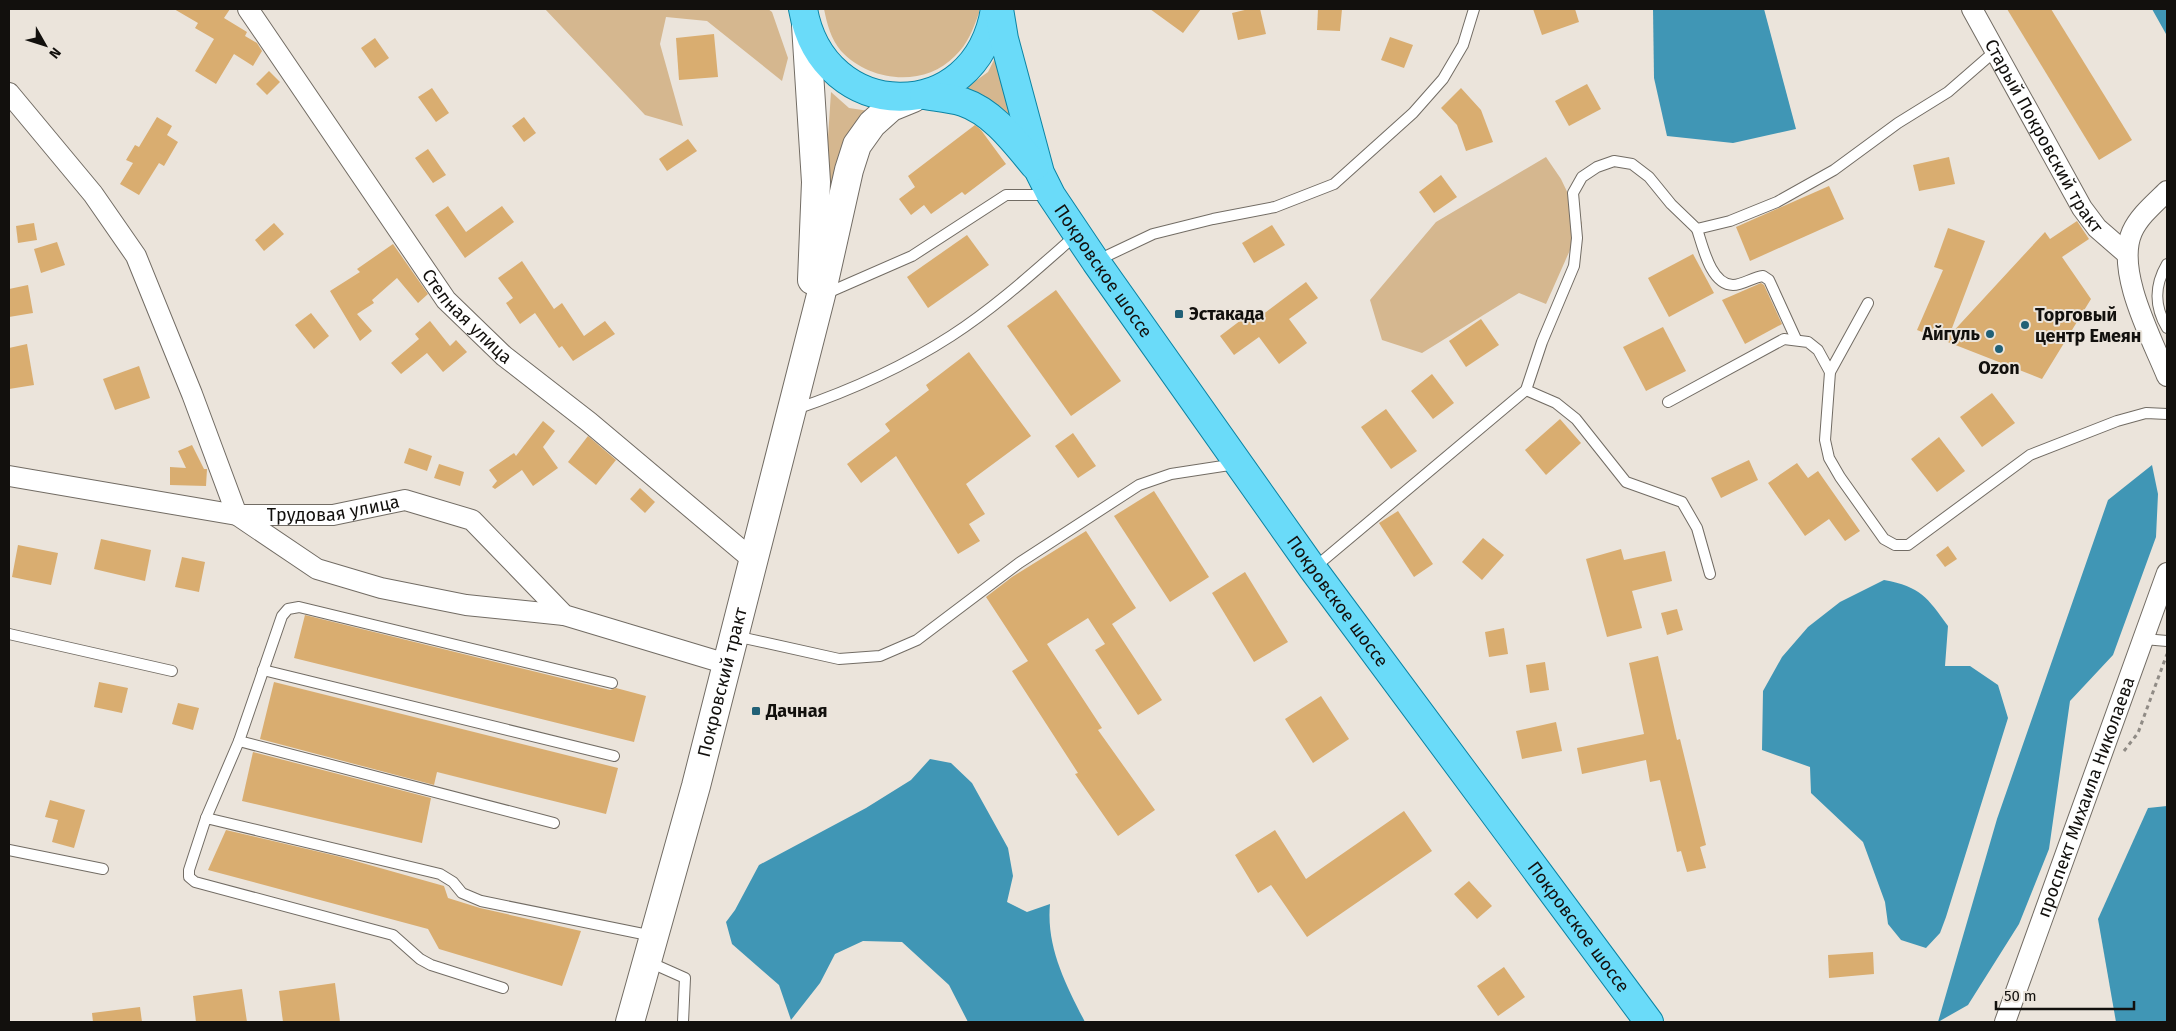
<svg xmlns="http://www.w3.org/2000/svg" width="2176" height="1031" font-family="'Fira Sans',sans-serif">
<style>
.green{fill:#d5b78f}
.water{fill:#4096b5}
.building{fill:#d9ad70}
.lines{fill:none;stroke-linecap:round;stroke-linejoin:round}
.lane-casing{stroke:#726c64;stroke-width:12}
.street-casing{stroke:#726c64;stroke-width:22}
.secondary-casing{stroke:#726c64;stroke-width:30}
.primary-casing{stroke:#0b84a4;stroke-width:30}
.path{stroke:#908b85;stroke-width:3;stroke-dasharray:4 4;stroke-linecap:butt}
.lane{stroke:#fff;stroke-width:10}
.street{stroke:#fff;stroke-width:20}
.secondary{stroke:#fff;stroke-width:28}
.primary{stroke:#6adbf9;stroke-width:28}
.poi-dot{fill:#216076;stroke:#ebe4db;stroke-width:2}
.labels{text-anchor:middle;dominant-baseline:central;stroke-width:4;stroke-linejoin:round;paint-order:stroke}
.street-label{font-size:18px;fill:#12100d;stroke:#ebe4db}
.poi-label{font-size:18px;font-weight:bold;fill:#12100d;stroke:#ebe4db;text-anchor:start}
</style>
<rect width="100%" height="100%" fill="#ebe4db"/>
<!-- green -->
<g class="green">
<path d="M545 9H768L772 12 788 58 782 81 707 21 666 17 660 44 683 126 645 115Z"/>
<path d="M824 9H979V13C973 29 968 44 955 56 924 88 870 82 841 51 831 39 827 24 824 9Z"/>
<path d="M1001 46 1028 138 963 90 988 72Z"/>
<path d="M831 92 849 108 869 111 822 229Z"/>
<path d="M1546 157 1561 179 1582 223 1546 304 1519 293 1422 353 1382 340 1370 300 1436 222Z"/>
</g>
<!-- water -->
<g class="water">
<path d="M1653 9H1764L1796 129 1733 143 1667 136 1654 78Z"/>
<path d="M2152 9H2167V37L2166 34Z"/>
<path d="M2152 465 2158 494 2156 537 2113 655 2070 701 2049 849 2019 924 1968 1005 1938 1022 1997 819 2108 500Z"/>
<path d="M1884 580C1921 587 1927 597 1948 626L1945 666H1970L1998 685 2008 718 1946 917 1940 933 1926 948 1901 940 1888 924 1885 902 1863 842 1811 793 1810 767 1762 750 1763 691 1782 657 1808 627 1840 602Z"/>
<path d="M930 759 951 763 972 783 1008 848 1013 876 1007 902 1027 912 1050 904C1046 947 1066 985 1085 1022H968L949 985 902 942 863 941 835 954 820 983 791 1020 779 985 732 944 726 922 735 910 759 865 866 808 911 780Z"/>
<path d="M2167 806V1022H2116L2098 919 2148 808Z"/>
</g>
<!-- building -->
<g class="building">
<path d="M174 9H230L224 18 247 32 245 36 257 43 262 51 253 66 234 54 216 84 195 71 214 39 195 28 198 23Z"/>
<path d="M1150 9H1201L1183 33Z"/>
<path d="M1249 9H1260L1266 34 1238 40 1232 13Z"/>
<path d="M1318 9H1342L1340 31 1317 30Z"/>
<path d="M1533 9H1575L1579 22 1542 35Z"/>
<path d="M2007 9H2051L2132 140 2099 160Z"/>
<path d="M714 34 718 77 679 80 676 38Z"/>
<path d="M1390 37 1413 45 1404 68 1381 60Z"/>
<path d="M375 38 389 58 375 68 361 48Z"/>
<path d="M269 71 280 82 267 95 256 84Z"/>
<path d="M1587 84 1601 109 1569 126 1555 101Z"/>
<path d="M432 88 449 113 436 122 418 97Z"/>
<path d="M1461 88 1481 110 1493 142 1466 151 1457 125 1441 108Z"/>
<path d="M157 117 172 126 167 135 178 142 164 166 159 163 139 195 120 184 133 163 126 160 135 145 139 147Z"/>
<path d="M524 117 536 133 524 142 512 126Z"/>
<path d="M975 125 981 130 1006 164 965 195 962 192 931 214 924 205 911 215 899 199 915 187 908 176Z"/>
<path d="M688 139 697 151 667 171 659 159Z"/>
<path d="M428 149 446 175 433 183 415 158Z"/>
<path d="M1949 157 1955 184 1919 191 1913 165Z"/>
<path d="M1441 175 1457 197 1434 213 1419 192Z"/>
<path d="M1829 186 1844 219 1750 261 1736 227Z"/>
<path d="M448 206 466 232 502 206 514 222 465 258 435 215Z"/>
<path d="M2077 221 2089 239 2062 257 2091 299 2042 379 1917 330 1943 270 1934 267 1948 228 1985 241 1949 336 2045 232 2050 239Z"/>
<path d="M34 223 37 240 18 243 16 226Z"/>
<path d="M274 223 284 234 264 251 255 240Z"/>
<path d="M1272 225 1285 245 1254 263 1242 243Z"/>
<path d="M967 235 989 265 928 308 907 277Z"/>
<path d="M57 242 65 265 41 273 34 249Z"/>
<path d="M393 244 428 294 418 303 397 278 372 300 374 303 357 314 372 331 360 341 330 291 360 272 357 269Z"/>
<path d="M1693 254 1714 293 1669 317 1648 278Z"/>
<path d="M522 261 554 309 562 303 584 336 605 321 615 334 573 361 562 346 559 348 535 313 520 324 506 303 513 298 498 278Z"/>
<path d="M1306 282 1318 298 1289 319 1307 343 1279 364 1259 337 1234 355 1220 336 1253 311 1258 318Z"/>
<path d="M1761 283 1764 285 1782 324 1745 344 1722 300Z"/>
<path d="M28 285 33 313 9 317V289Z"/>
<path d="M1056 290 1121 381 1071 416 1007 326Z"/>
<path d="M311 313 329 336 314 349 295 325Z"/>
<path d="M1481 319 1499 345 1466 367 1449 341Z"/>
<path d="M430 321 450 346 456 340 467 352 443 372 427 353 401 374 391 363 419 339 415 334Z"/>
<path d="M1663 327 1686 371 1646 391 1623 347Z"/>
<path d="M27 344 34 385 9 389V348Z"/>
<path d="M969 352 1031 436 966 484 985 514 969 524 980 541 958 554 896 456 861 483 847 464 890 431 885 424 929 390 926 385Z"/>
<path d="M139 366 150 398 115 410 103 379Z"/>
<path d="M1432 374 1454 403 1433 419 1411 391Z"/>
<path d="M1992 393 2015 423 1982 447 1960 417Z"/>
<path d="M1386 409 1417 451 1391 469 1361 427Z"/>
<path d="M1560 419 1581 443 1546 475 1525 450Z"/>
<path d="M543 421 555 431 543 447 558 468 533 486 522 470 495 489 492 487 497 481 489 470 514 453 516 456Z"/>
<path d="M1073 433 1096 466 1078 478 1055 446Z"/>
<path d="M588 436 616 460 596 485 568 462Z"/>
<path d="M1939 437 1965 471 1937 492 1911 459Z"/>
<path d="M192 445 204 469H207L206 486 170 485V467L186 468 178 451Z"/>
<path d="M409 448 432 456 427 471 404 463Z"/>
<path d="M1749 460 1758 480 1721 498 1711 478Z"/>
<path d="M1797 463 1808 478 1818 471 1860 531 1845 541 1829 519 1805 536 1768 483Z"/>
<path d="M439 464 464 472 460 486 434 478Z"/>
<path d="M640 488 655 502 645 513 630 499Z"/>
<path d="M1154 491 1209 577 1170 602 1114 516Z"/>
<path d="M1398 511 1433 564 1414 577 1379 523Z"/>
<path d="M1086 531 1136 608 1112 624 1162 700 1138 715 1095 650 1105 644 1088 618 1047 644 1102 728 1098 730 1155 810 1118 836 1075 774 1078 773 1012 671 1028 661 986 597 1012 577Z"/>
<path d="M1483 538 1504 555 1482 580 1462 562Z"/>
<path d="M101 539 151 550 145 581 94 569Z"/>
<path d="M18 545 58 553 51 585 12 577Z"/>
<path d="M1948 546 1957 559 1945 567 1936 555Z"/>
<path d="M1621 549 1624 560 1665 551 1672 581 1632 591 1642 628 1607 637 1586 559Z"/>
<path d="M182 557 205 562 199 592 175 587Z"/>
<path d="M1245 572 1288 642 1254 662 1212 593Z"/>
<path d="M1677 609 1683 630 1667 635 1661 613Z"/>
<path d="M305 615 610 690 616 688 646 696 634 742 294 658Z"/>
<path d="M1504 628 1508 654 1489 657 1485 632Z"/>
<path d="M1658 656 1677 740 1680 739 1706 845 1700 847 1706 868 1687 872 1681 851 1677 852 1660 780 1650 782 1646 760 1582 774 1577 748 1644 734 1629 663Z"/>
<path d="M1545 662 1549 690 1530 693 1526 665Z"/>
<path d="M99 682 128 688 122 713 94 707Z"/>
<path d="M274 682 618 768 606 814 437 772 434 785 260 739Z"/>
<path d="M1321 696 1349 739 1313 763 1285 719Z"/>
<path d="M178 703 199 708 193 730 172 724Z"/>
<path d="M1556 722 1562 751 1522 759 1516 731Z"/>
<path d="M253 752 431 798 422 843 242 801Z"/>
<path d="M50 800 85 810 74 848 52 842 58 820 45 817Z"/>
<path d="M1404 811 1432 851 1307 937 1271 885 1258 893 1235 855 1275 830 1306 879Z"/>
<path d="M226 830 341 857 444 886 448 898 480 908 581 931 562 986 439 949 428 929 208 870Z"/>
<path d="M1469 881 1492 906 1477 919 1454 894Z"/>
<path d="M1873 952 1874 974 1829 978 1828 955Z"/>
<path d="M1504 967 1525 997 1498 1016 1477 986Z"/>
<path d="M335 983 340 1022H283L279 991Z"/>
<path d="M242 989 247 1022H196L193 996Z"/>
<path d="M140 1007 142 1022H93L92 1013Z"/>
</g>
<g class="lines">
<!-- lane casing -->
<g class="lane-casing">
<g id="lane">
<path d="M1697 229C1703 247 1711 285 1733 285 1743 285 1753 277 1763 276L1769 280 1796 339"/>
<path d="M1096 261 1153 234 1213 219 1275 207 1334 184 1413 113 1443 79 1463 45 1474 9"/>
<path d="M2167 264C2154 286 2154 306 2167 328"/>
<path d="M825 294 912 256 1006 195H1049"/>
<path d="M1868 303 1830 372 1825 440 1829 458 1840 477 1884 539 1895 545H1908L2030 455 2117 421 2146 413 2167 414"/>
<path d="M1526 390 1556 403 1576 419 1626 482 1682 502 1697 528 1710 574"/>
<path d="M1668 402 1784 339 1808 342 1818 350 1830 372"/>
<path d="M796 409C849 391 903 367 951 336 996 307 1036 270 1076 235"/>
<path d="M1314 568 1526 390 1542 342 1574 266 1577 238 1573 193 1582 177 1597 167 1614 161 1632 164 1649 177 1671 204 1697 229 1730 221 1777 202 1834 170 1898 123 1948 92 1994 52"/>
<path d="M9 634 172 671"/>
<path d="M735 636 839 659 880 656 917 640 1019 563 1139 485 1171 474 1236 464"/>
<path d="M2144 639 2167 641"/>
<path d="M263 670 614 756"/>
<path d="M239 741 554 823"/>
<path d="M206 818 239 741 282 616 288 609 299 607 612 683"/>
<path d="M9 850 103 869"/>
<path d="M649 962 685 978 683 1022"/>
<path d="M503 988 431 965 420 959 393 935 195 882 189 877V870L206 818 440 874 453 882 462 893 481 901 653 936"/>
</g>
</g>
<!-- street casing -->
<g class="street-casing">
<g id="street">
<path id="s1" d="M248 9 446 300 504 356 589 422 753 560"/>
<path id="s2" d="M1972 9 2082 208 2097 228 2127 254"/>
<path d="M9 93 93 194 136 256 192 394 237 515 317 569 381 588 466 605 564 615"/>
<path d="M2167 191C2155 203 2139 216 2132 232 2115 271 2152 339 2167 376"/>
<path id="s3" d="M9 476 237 515H333L405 500 472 520 564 615 727 664"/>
<path id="s4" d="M2005 1022 2167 573"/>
</g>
</g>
<!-- secondary casing -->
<g class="secondary-casing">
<g id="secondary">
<path d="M806 25 816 182 812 280"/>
<path id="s5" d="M630 1022 696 786 727 664 821 295 849 170 857 145 872 124 891 107 913 98"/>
</g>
</g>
<!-- primary casing -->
<g class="primary-casing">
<g id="primary">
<path d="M803 9C823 124 976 128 995 9"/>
<path id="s6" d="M999 9 1004 39 1040 173 1051 195 1096 262 1313 569 1649 1022"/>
<path d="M924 95C936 97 951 98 963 102 993 112 1015 142 1035 166"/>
</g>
</g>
<!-- path -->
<path class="path" d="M2124 751 2138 733 2167 654"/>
<!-- lane -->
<use href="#lane" class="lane"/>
<!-- street -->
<use href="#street" class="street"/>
<!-- secondary -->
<use href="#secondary" class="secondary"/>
<!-- primary -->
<use href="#primary" class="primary"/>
</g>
<!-- markers -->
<g class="poi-dot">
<rect x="1174" y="309" width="10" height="10" rx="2.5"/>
<circle cx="2025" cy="325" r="5"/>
<circle cx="1990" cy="334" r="5"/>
<circle cx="1999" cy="349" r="5"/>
<rect x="751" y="706" width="10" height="10" rx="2.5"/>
</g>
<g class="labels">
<!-- street labels -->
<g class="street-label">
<text stroke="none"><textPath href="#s2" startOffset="146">Старый Покровский тракт</textPath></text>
<text stroke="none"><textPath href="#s6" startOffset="286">Покровское шоссе</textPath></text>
<text stroke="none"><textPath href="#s1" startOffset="378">Степная улица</textPath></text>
<text stroke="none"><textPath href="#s3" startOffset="328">Трудовая улица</textPath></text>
<text stroke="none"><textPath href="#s6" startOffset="691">Покровское шоссе</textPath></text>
<text stroke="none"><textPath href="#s5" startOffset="352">Покровский тракт</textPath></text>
<text stroke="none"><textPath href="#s4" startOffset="239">проспект Михаила Николаева</textPath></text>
<text stroke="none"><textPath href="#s6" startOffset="1096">Покровское шоссе</textPath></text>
</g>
<!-- poi labels -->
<g class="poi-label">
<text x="1189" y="314">Эстакада</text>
<text x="2035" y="315">Торговый<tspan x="2035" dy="21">центр Емеян</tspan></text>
<text x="1980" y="334" text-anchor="end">Айгуль</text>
<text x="1999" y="368" text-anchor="middle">Ozon</text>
<text x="766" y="711">Дачная</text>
</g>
</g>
<!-- border -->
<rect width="2176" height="1031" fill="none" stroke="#12100d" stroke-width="20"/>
<!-- north arrow -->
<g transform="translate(45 45) rotate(129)" stroke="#ebe4db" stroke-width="4" paint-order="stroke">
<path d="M0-4L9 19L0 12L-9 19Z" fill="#12100d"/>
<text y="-8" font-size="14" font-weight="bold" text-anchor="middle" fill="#12100d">N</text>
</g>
<!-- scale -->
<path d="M1996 1001v8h138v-8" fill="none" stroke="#12100d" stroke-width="2.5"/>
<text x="2004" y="1001" font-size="15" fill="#12100d" stroke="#ebe4db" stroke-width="4" paint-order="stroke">50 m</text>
</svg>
